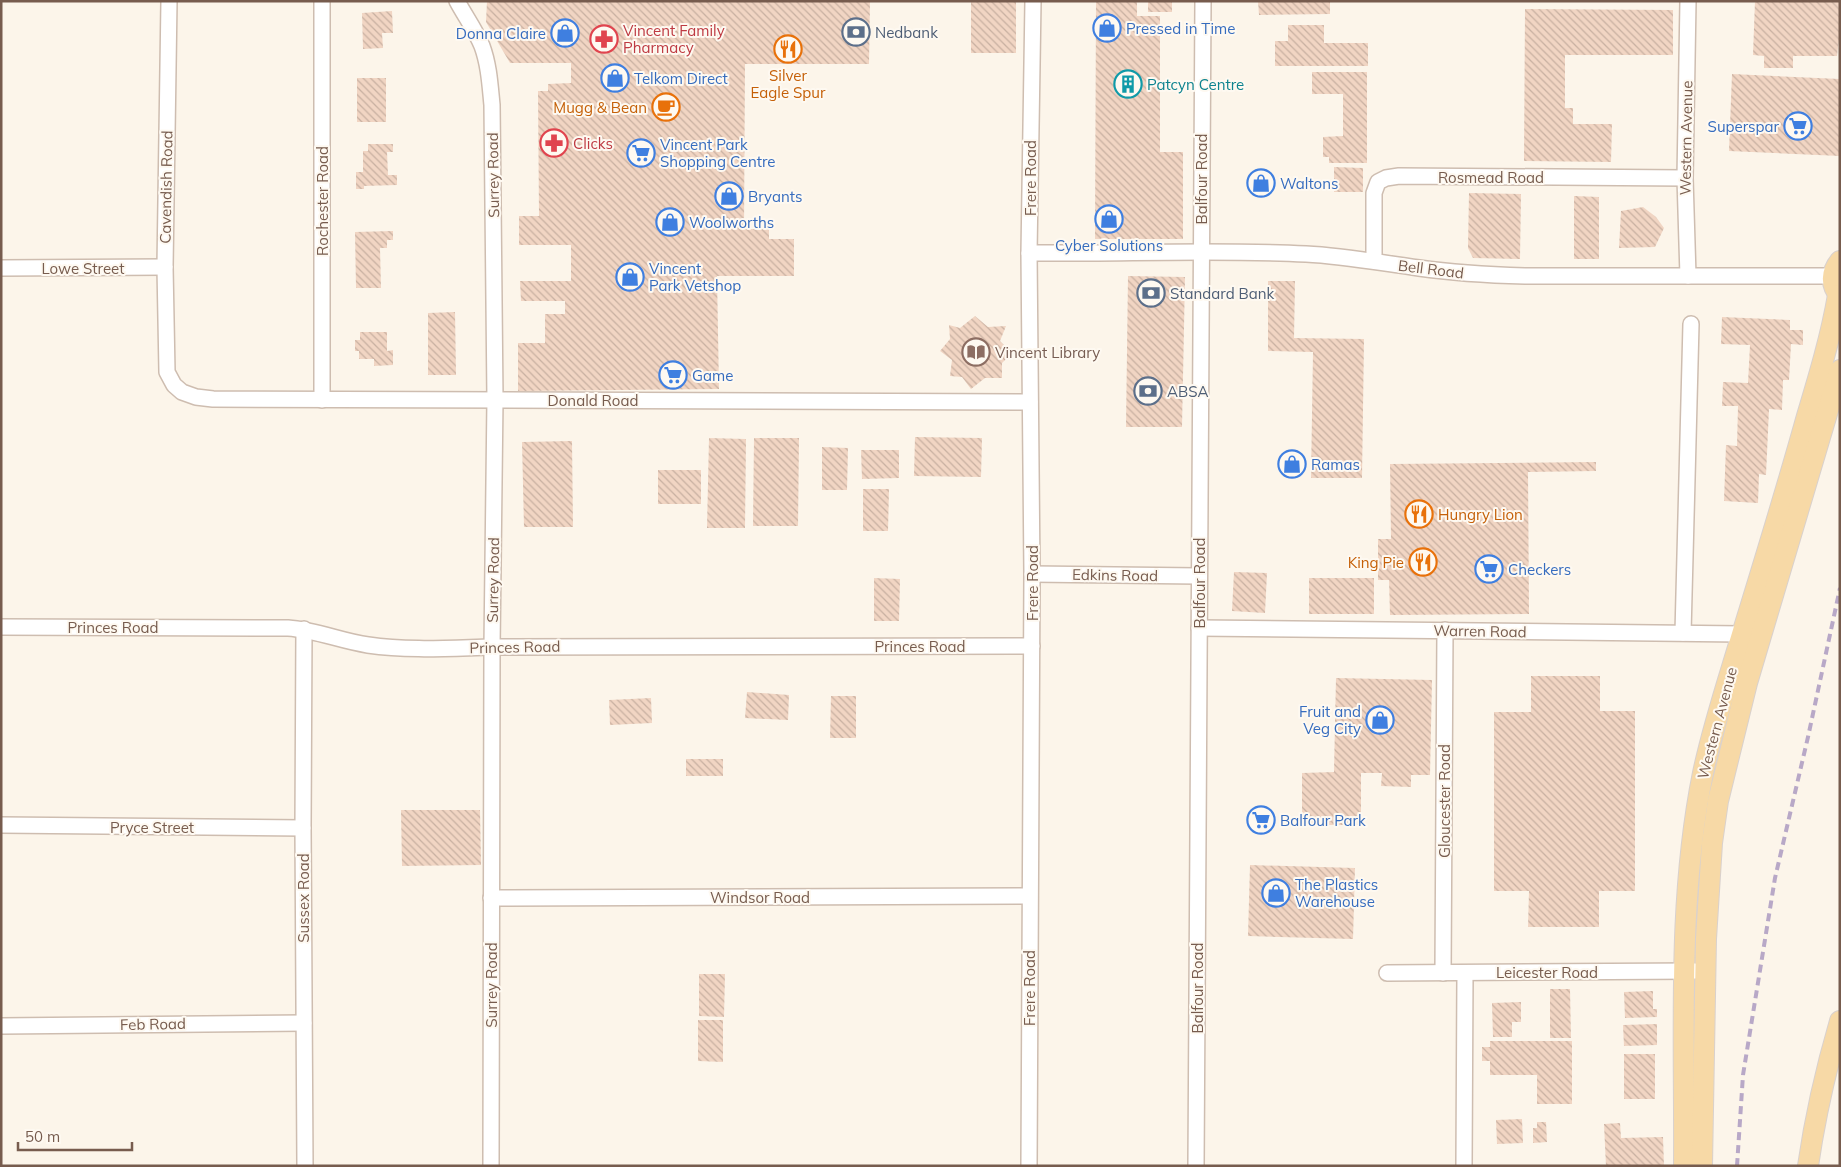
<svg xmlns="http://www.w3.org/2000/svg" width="1841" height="1167" font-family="Mulish,sans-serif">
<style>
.building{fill:url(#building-back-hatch)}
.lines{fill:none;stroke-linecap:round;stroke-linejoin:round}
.minor-casing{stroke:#cebdb0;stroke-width:18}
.major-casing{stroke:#d9d1cd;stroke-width:22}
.minor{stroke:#fff;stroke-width:15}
.major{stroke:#f7d9a6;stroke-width:20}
.rail{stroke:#b8a8c7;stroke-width:4;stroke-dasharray:8 5;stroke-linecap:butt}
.labels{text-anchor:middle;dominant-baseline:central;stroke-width:4;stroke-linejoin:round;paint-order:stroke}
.shop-label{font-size:15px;fill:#366cbe;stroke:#fef9f1;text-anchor:start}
.health-label{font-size:15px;fill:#be3a42;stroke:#fef9f1;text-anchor:start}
.service-label{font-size:15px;fill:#4e5e75;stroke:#fef9f1;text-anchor:start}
.food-label{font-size:15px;fill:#c56008;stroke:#fef9f1;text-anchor:end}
.culture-label{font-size:15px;fill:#0d838f;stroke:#fef9f1;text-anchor:start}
.street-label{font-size:15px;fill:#775c4e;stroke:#fef9f1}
.education-label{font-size:15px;fill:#785e54;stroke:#fef9f1;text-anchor:start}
</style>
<defs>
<pattern id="building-back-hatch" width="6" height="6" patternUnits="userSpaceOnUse" patternTransform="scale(1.25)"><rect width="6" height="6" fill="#f1d5c3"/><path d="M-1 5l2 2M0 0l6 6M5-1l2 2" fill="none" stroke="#c8b0a1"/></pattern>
</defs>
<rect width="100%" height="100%" fill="#fcf5ea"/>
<!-- building -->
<g class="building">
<path d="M487 1H870L869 64H745L744 229H769V239H794V276H717L719 389 518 391V343H545V314H565V301H521L520 281H571V245H519V216H539L538 91H548V84L571 83V63H510L486 22Z"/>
<rect x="971" y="1" width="45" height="52"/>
<path d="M1096 1H1137V16H1160V152H1183V239H1095Z"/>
<rect x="1148" y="1" width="24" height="11"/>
<path d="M1258 1H1330V14L1259 15Z"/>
<path d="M1755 1H1840V31L1837 56H1793V68H1764V56L1753 55Z"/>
<path d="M1525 9 1673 10V55H1565V108H1573V124H1612L1611 162 1524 161Z"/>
<path d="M392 11 393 33H382L383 48 363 49 362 13Z"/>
<path d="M1288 25H1324V43H1368V66H1275V41H1288Z"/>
<path d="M1312 72H1367V163H1329V157H1323V137L1343 136V94H1312Z"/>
<path d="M1732 74 1840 79V156L1729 151Z"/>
<rect x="357" y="78" width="29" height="44"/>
<path d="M368 144H393V152H387L388 175H397V185L364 186V189H356V172H363V151H368Z"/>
<path d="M1334 167 1363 168V192H1334Z"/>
<path d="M1469 193 1521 194 1520 259 1473 258 1468 248Z"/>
<path d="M1574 196 1599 197V259H1574Z"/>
<path d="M1643 207 1656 217 1664 228 1655 247 1619 248 1621 211Z"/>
<path d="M393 231V240H387V248H380L381 288H356L355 232Z"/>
<path d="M1128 276 1185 277 1182 427H1126Z"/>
<path d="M1268 281H1295L1294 338 1364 339 1362 478H1311L1313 352 1268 351Z"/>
<path d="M455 312 456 375H428V313Z"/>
<path d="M975 316 988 327 1006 326 1000 341 1012 353 1002 363V378H985L971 389 962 377 950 376 952 360 940 351 950 339 949 325 960 328Z"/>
<path d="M1722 317 1790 320V330H1803V345L1791 344 1789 380H1783L1782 410 1769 409 1766 475 1759 474 1758 503 1724 501 1726 445 1737 446 1738 406H1722L1723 382 1748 383 1750 345 1721 344Z"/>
<path d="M360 332H387V351L393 350V365L374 366V359H359V351H355V340H360Z"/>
<path d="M915 437 982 438 981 477 914 476Z"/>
<path d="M709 438 746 439 745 528H707Z"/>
<path d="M754 438H799L798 526H753Z"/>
<path d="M572 441 573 527H524L522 442Z"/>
<path d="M822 447 848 448 847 490H822Z"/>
<path d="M861 450H899V478L862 479Z"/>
<path d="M1596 462V471L1528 472 1529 614 1390 615 1389 580H1378V539H1391L1390 464Z"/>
<rect x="658" y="470" width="43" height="34"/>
<path d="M863 489H889L888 531H863Z"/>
<path d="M1234 572 1267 573 1265 613 1232 611Z"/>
<path d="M874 578 900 579 899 621H874Z"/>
<rect x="1309" y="578" width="65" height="36"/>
<path d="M1531 676H1600V711H1635V891H1599V927H1528L1529 891H1494V712H1531Z"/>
<path d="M1336 678 1432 680 1430 775H1411V787L1381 786 1382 773H1361V825H1302V773L1334 772Z"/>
<path d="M747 692 789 695 788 720 745 718Z"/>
<path d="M831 696H856V738H830Z"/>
<path d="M651 698 652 723 610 725 609 700Z"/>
<rect x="686" y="759" width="37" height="17"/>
<path d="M401 810H480L481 865 402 866Z"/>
<path d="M1250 865 1355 868 1353 939 1248 936Z"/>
<path d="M699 974H725L724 1017 699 1016Z"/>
<path d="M1550 989H1570L1571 1038H1550Z"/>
<path d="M1653 991V1009H1657V1017L1625 1018 1624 992Z"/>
<path d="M1521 1002V1022H1512V1037H1493L1492 1003Z"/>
<path d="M698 1020H723V1062L698 1061Z"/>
<path d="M1657 1024V1045L1624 1046 1623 1025Z"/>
<path d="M1490 1041H1572V1104H1537V1075H1490V1061H1482V1047H1490Z"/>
<rect x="1624" y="1054" width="31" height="45"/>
<path d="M1522 1119 1523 1143 1497 1144 1496 1120Z"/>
<path d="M1537 1122H1546L1547 1142 1533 1143V1128H1537Z"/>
<path d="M1620 1123 1621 1138 1663 1137 1664 1166H1606L1604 1124Z"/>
</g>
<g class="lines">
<!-- minor casing -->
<g class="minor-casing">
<g id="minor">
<path d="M169 1 165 267 167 372 174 385 182 392 196 397 213 399 1030 402"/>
<path d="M457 1C465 16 476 31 482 46 489 65 490 85 492 105L495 399 492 647 491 1166"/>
<path d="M1029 253C1121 254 1214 249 1306 254 1345 256 1381 263 1419 268 1454 273 1490 275 1525 276H1832"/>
<path d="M1374 261V193L1378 182 1386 178 1399 176 1685 178"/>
<path d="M1 268 165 267"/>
<path d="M1688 276 1685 178 1688 1"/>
<path d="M322 400V1"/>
<path d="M1032 574 1198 576"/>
<path d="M1 627 288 628C316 630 341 641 368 645 409 651 451 648 492 647L1032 646"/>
<path d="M1199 628 1742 634 1751 635"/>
<path d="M304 629 303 828 305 1166"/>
<path d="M1683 633 1691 324"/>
<path d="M1 825 303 828"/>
<path d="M491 898 1029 896"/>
<path d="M1387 973 1695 971"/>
<path d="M1443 973 1445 630"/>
<path d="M1 1026 304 1023"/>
<path d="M1029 1166 1032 574 1029 253 1033 1"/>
<path d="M1196 1166 1203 1"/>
<path d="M1464 1166 1465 973"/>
</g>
</g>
<!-- major casing -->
<g class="major-casing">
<g id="major">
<path d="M1840 261C1831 272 1830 285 1840 296"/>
<path d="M1684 1166C1685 1035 1677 901 1703 773 1713 725 1729 678 1743 631 1765 559 1787 488 1807 416 1819 376 1831 336 1838 295"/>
<path d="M1702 1166 1706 939 1712 843 1718 801 1747 683 1840 370"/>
<path d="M1808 1166C1815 1117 1826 1069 1840 1021"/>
</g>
</g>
<!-- minor -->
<use href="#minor" class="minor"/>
<!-- major -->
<use href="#major" class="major"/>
<!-- rail -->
<path class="rail" d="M1737 1166 1743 1075 1775 878 1808 737 1840 588"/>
</g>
<!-- icons -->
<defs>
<g id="shop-ring" transform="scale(1.4375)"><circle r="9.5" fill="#fef9f1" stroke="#3f7fe0" stroke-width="1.5"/><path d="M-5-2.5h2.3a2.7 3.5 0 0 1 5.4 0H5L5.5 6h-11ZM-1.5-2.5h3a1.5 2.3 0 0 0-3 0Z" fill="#3f7fe0"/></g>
<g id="bank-ring" transform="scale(1.4375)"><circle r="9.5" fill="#fef9f1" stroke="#5c6f8a" stroke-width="1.5"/><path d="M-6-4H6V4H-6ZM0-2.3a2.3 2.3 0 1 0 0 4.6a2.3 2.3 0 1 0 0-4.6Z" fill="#5c6f8a"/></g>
<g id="pharmacy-ring" transform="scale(1.4375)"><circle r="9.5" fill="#fef9f1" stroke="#e0444e" stroke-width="1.5"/><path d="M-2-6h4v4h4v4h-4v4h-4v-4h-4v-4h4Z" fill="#e0444e"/></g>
<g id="restaurant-ring" transform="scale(1.4375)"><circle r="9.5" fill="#fef9f1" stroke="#e8710a" stroke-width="1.5"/><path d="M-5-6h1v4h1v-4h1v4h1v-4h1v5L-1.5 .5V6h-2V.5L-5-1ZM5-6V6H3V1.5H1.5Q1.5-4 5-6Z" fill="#e8710a"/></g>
<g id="building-ring" transform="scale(1.4375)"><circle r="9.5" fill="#fef9f1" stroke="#0f9aa8" stroke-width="1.5"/><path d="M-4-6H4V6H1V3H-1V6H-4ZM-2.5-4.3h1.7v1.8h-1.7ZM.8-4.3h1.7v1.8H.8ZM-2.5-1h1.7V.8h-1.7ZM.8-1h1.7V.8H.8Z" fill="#0f9aa8"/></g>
<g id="cafe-ring" transform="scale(1.4375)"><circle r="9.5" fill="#fef9f1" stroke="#e8710a" stroke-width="1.5"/><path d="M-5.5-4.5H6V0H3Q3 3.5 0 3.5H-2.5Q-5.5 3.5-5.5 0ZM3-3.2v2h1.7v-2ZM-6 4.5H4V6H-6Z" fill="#e8710a"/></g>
<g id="supermarket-ring" transform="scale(1.4375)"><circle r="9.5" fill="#fef9f1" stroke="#3f7fe0" stroke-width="1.5"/><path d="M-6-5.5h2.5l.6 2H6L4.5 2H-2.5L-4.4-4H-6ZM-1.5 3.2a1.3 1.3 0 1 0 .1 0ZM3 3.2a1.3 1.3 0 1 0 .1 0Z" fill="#3f7fe0"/></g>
<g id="library-ring" transform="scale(1.4375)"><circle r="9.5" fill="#fef9f1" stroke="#8d6e63" stroke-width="1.5"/><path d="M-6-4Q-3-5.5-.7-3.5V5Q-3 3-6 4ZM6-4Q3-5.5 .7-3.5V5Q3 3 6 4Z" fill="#8d6e63"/></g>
</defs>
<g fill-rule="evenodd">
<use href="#shop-ring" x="1107" y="28"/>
<use href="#bank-ring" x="856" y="32"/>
<use href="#shop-ring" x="565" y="33"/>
<use href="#pharmacy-ring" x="604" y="39"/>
<use href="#restaurant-ring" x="788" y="49"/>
<use href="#shop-ring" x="615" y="78"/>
<use href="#building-ring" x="1128" y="84"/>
<use href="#cafe-ring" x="666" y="107"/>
<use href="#supermarket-ring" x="1798" y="126"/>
<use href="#pharmacy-ring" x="554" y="143"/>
<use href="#supermarket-ring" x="641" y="153"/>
<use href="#shop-ring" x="1261" y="183"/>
<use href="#shop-ring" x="729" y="196"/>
<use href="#shop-ring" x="1109" y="219"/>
<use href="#shop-ring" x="670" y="222"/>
<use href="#shop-ring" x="630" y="277"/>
<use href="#bank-ring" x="1151" y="293"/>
<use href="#library-ring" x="976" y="352"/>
<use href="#supermarket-ring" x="673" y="375"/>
<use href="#bank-ring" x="1148" y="391"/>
<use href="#shop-ring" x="1292" y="464"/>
<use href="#restaurant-ring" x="1419" y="514"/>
<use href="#restaurant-ring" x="1423" y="562"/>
<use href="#supermarket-ring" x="1489" y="569"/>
<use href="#shop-ring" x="1380" y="720"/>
<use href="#supermarket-ring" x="1261" y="820"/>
<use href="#shop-ring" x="1276" y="893"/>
</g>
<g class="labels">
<!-- shop labels -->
<g class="shop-label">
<text x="1126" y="28">Pressed in Time</text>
<text x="546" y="33" text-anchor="end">Donna Claire</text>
<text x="634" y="78">Telkom Direct</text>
<text x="1779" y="126" text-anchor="end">Superspar</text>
<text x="660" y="144">Vincent Park<tspan x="660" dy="17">Shopping Centre</tspan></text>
<text x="1280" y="183">Waltons</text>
<text x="748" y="196">Bryants</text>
<text x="689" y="222">Woolworths</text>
<text x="1109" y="245" text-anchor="middle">Cyber Solutions</text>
<text x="649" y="268">Vincent<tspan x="649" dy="17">Park Vetshop</tspan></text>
<text x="692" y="375">Game</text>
<text x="1311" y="464">Ramas</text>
<text x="1508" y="569">Checkers</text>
<text x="1361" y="711" text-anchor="end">Fruit and<tspan x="1361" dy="17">Veg City</tspan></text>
<text x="1280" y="820">Balfour Park</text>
<text x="1295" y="884">The Plastics<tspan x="1295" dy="17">Warehouse</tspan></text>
</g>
<!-- health labels -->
<g class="health-label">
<text x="623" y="30">Vincent Family<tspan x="623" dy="17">Pharmacy</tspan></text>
<text x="573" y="143">Clicks</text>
</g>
<!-- service labels -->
<g class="service-label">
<text x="875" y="32">Nedbank</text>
<text x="1170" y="293">Standard Bank</text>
<text x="1167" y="391">ABSA</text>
</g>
<!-- food labels -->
<g class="food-label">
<text x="788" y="75" text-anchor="middle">Silver<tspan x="788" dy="17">Eagle Spur</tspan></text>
<text x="647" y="107">Mugg &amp; Bean</text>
<text x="1438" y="514" text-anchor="start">Hungry Lion</text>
<text x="1404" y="562">King Pie</text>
</g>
<!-- culture labels -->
<g class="culture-label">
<text x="1147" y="84">Patcyn Centre</text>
</g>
<!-- street labels -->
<g class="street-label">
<text transform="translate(1686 138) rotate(-89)">Western Avenue</text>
<text transform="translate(493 175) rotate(-91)">Surrey Road</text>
<text x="1491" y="177">Rosmead Road</text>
<text transform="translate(1030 178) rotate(-90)">Frere Road</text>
<text transform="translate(1201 179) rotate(-90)">Balfour Road</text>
<text transform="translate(166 187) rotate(-89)">Cavendish Road</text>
<text transform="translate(322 201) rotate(-90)">Rochester Road</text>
<text x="83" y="268">Lowe Street</text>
<text transform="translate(1431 269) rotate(7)">Bell Road</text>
<text x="593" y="400">Donald Road</text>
<text transform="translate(1115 575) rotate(1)">Edkins Road</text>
<text transform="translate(493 580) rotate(-89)">Surrey Road</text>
<text transform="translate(1032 583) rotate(-90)">Frere Road</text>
<text transform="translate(1199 583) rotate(-90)">Balfour Road</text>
<text x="113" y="627">Princes Road</text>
<text transform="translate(1480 631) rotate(1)">Warren Road</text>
<text x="920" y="646">Princes Road</text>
<text transform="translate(515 647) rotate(-1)">Princes Road</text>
<text transform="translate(1717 723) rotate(-75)">Western Avenue</text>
<text transform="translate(1444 801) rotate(-90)">Gloucester Road</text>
<text x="152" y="827">Pryce Street</text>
<text x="760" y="897">Windsor Road</text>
<text transform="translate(303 898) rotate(-90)">Sussex Road</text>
<text x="1547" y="972">Leicester Road</text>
<text transform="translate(491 985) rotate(-90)">Surrey Road</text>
<text transform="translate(1029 988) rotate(-90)">Frere Road</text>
<text transform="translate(1197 988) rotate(-90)">Balfour Road</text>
<text transform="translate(153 1024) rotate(-1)">Feb Road</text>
</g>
<!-- education labels -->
<g class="education-label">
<text x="995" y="352">Vincent Library</text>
</g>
</g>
<!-- border -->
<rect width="1841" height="1167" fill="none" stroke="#775c4e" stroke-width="5"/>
<!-- scale -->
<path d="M18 1142v8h114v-8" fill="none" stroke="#775c4e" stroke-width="2.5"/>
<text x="25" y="1142" font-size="15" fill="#775c4e" stroke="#fef9f1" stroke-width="4" paint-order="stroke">50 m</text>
</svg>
